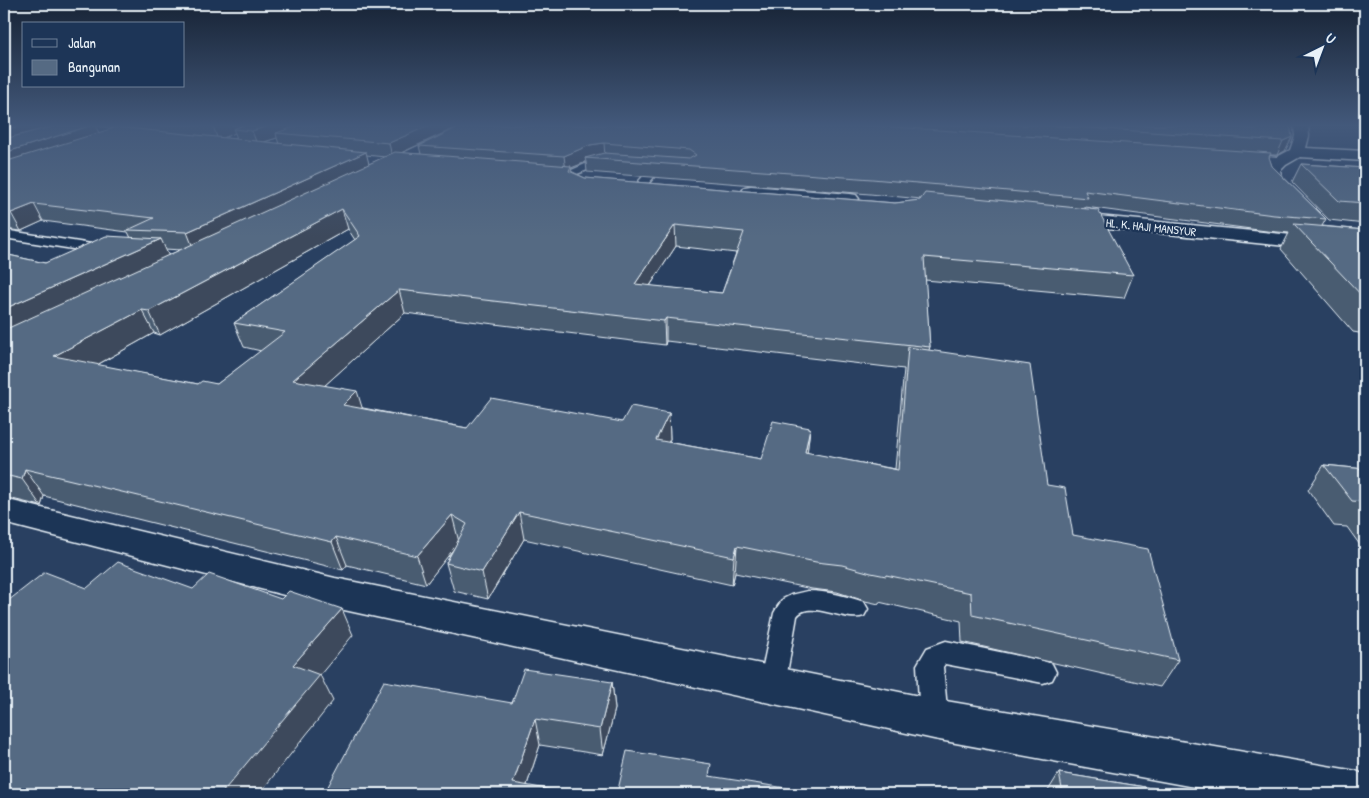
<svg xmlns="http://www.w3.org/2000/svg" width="1369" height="798" font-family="'Patrick Hand',sans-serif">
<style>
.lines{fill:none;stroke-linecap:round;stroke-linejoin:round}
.service-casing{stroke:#e8f1f8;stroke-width:3}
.minor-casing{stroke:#e8f1f8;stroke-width:3}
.tertiary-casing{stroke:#e8f1f8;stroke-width:3}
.service{fill:#1d3557;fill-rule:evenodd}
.minor{fill:#1d3557;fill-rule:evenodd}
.tertiary{fill:#1d3557;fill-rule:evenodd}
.wall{fill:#495b71;stroke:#e8f1f8;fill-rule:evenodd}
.shaded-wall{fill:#3c4a5c;stroke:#e8f1f8}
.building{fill:#556a83;stroke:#e8f1f8;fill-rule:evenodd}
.labels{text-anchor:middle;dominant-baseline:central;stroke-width:4.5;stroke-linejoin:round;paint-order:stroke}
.far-street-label{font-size:12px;fill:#e8f1f8;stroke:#1d3557}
</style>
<rect width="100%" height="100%" fill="#294061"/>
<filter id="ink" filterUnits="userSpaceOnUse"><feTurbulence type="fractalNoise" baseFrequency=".02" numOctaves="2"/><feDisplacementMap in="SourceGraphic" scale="10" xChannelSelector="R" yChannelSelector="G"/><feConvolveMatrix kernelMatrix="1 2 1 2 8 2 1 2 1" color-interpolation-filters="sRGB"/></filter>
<g filter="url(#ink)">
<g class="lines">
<!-- service casing -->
<g class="service-casing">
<g id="service">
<path d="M608 159 612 160 613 162 612 164 598 166 561 180 556 177 592 161Z"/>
<path d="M658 163 662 164 663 166 662 168 647 185H639L638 183 639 181 654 164Z"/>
<path d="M4 230 104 246 110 250 104 254 4 238Z"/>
<path d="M808 591C827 591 846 596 864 602L868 609 864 616C845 623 810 599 797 616L785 685 781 693 772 697 763 693 759 685 774 613 778 606 783 599 791 595Z"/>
<path d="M946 641 1043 661 1052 664 1056 672 1052 680 1043 683 945 664 943 667 948 719 944 728 934 732 924 728 920 719 917 665 927 648Z"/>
</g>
</g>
<!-- minor casing -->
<g class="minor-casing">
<g id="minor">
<path d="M1294 125H1308L1309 136 1306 148 1365 151V161L1300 157 1286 165 1280 171 1282 176 1280 180H1268L1264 171 1268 166 1232 163 1226 161 1224 158 1226 155 1232 153 1277 157 1290 150 1295 136Z"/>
<path d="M4 499 335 578 934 699 1356 771 1365 775V794H1232L934 739 335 608 4 523Z"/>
</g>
</g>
<!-- tertiary casing -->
<g class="tertiary-casing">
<g id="tertiary">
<path d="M751 186 850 194 856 195 859 199 856 203 850 204 745 195 742 191 745 187Z"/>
<path d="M1067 213 1365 242V254L1060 223 1058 219 1060 215Z"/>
</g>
</g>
<!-- service -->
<use href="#service" class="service"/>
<!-- minor -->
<use href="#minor" class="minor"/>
<!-- tertiary -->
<use href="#tertiary" class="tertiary"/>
</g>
<!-- wall -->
<g class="wall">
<path d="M4 125 53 127 58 125H461L402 153 421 154 419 146 463 125H1210L1232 127 1230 125H1290L1292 137 1285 151 1277 155H1270L1269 158 1272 166 1326 219 1322 226 1365 230V334L1353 332 1281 249 1289 233 1266 231 1085 207V208L1133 275 1124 298 925 280 930 347 929 350 1047 485 1073 535 1178 660 1160 687 962 642 961 621 879 602V604L865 601 837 592 812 589 735 573 732 585 524 539 488 599 454 591 446 563 453 549 426 584 347 565 343 570 44 496 41 506 4 497V499V254L45 263 131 238 128 232 43 221 21 231 4 229ZM95 126 115 128 99 133ZM235 133 237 139 223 138 224 137ZM277 138 279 144 264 142ZM366 155 385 157 369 164ZM586 162 587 172 870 194 921 199 920 200 895 203 585 178 571 171V168ZM348 229 355 240 234 323 244 347 261 351 217 384H198L97 365 154 333 160 335ZM676 246 736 253 722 293 650 286ZM165 249 181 250 168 255ZM405 313 665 345 666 341 904 369 895 469 807 453 810 428 761 459 668 442 670 439 669 413 622 422 467 428 363 408 325 385Z"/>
<path d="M1301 164 1365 168V224L1329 220 1292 182Z"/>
<path d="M1324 465 1365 469V552L1347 527 1334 526 1308 490Z"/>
<path d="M612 682 615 709 603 755 540 745 527 785 324 794 512 703Z"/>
<path d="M1059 773 1188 794H1046Z"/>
</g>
<!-- shaded-wall -->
<g class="shaded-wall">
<path d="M23 125H52L56 133 4 147V130Z"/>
<path d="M92 125H95L102 139 4 171V153Z"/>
<path d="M216 125H244L233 129 235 133 218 140 213 126Z"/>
<path d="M271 125H298L300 131 276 133 277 138 257 144 252 131Z"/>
<path d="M430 125H461L392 157 389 143Z"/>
<path d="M1292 137 1285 151 1277 155 1283 141Z"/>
<path d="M604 143 605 157 585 158 586 162 571 168 572 185 569 171H566L564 156 590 145Z"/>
<path d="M366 152 370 168 194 250 187 232Z"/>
<path d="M34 204 43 221 21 231 11 213Z"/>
<path d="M342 209 348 229 160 335 149 311Z"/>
<path d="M675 225 676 246 636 307 635 284Z"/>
<path d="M161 239 171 261 4 339V309Z"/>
<path d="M399 290 405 313 303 405 293 380Z"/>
<path d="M142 310 154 333 68 381 54 356Z"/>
<path d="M666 318V341L665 345 664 321Z"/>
<path d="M357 391 365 417 343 405Z"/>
<path d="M669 413 670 439 657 466 656 440Z"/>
<path d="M810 428 807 454 805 452Z"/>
<path d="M25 469 44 496 41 506 22 479Z"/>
<path d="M519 512 524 539 488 599 482 572Z"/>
<path d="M452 515 459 542 426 584 417 556Z"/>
<path d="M336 537 347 565 343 570 332 542Z"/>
<path d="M737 546 735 573 732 585 734 557Z"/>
<path d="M342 609 353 635 320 675 333 701 259 794H221L293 665Z"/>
<path d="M612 682 615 709 603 755 600 729Z"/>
<path d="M535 719 540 745 524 794 513 783Z"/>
</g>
<!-- building -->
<g class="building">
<path d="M4 125H23L4 130Z"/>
<path d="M58 125H92L4 153V139Z"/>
<path d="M244 125H271L252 131 233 129Z"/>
<path d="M300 125H430L389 143 276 133Z"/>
<path d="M463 125H866L1271 153 1269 157 1272 166 1326 219 1274 215 1085 191 1088 198 872 179 585 158 604 153 689 159 696 155 689 150 604 143 590 145 564 156 419 146Z"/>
<path d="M1047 125H1210L1257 129 1252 125H1290L1292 137 1283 141Z"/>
<path d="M117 127 366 152 187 232 128 230 154 218 34 204 11 213 4 212V162Z"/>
<path d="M395 152 571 166 569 171 585 178 895 203 920 200 925 193 1098 210 1133 275 924 257 930 347 666 318 664 321 399 290 293 380 357 391 343 405 467 428 491 398 622 422 631 406 669 413 656 440 761 459 773 421 810 428 805 452 898 470 908 347 1030 365 1047 485 1065 488 1073 535 1148 549 1178 660 972 615 971 593 886 575V576L871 573 842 565 816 562 737 546 734 557 519 512 482 572 446 563 467 524 452 515 417 556 336 537 332 542 25 469 22 479 4 475V330ZM342 209 360 236 234 323 285 332 217 384 202 381 198 384 54 356 142 310 149 311ZM675 225 744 232 722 293 635 284Z"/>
<path d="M1301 164 1365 168V203L1339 201Z"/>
<path d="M1294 224 1365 230V299Z"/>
<path d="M106 236 161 239 4 309V254L45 263Z"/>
<path d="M1324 465 1365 469V502L1352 501Z"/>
<path d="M118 562 193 589 209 574 281 599 289 591 342 609 293 665 320 675 221 794H4V604L45 572 87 588Z"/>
<path d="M524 669 612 682 600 729 535 719 513 783 576 794H324L384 681 512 703Z"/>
<path d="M627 751 711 764 709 776 824 794H617Z"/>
<path d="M1059 773 1188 794H1063Z"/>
</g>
</g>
<!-- sky -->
<linearGradient id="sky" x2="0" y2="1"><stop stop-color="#172335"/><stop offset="0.53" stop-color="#43597b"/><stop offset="1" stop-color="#43597b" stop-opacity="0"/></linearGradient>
<rect width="1369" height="237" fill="url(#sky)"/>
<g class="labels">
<!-- far-street labels -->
<g class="far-street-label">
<text transform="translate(1151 227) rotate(6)">HL. K. HAJI MANSYUR</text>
</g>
</g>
<!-- margin -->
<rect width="1369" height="798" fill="none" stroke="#1d3557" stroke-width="20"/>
<rect x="10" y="10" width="1349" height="778" fill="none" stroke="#e8f1f8" stroke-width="2" filter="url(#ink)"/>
<!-- legend -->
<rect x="22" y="22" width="162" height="65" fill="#1d3557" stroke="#6e8097"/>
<rect x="32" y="39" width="25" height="8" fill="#1d3557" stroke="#6e8097"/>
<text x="68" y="48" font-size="15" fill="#e8f1f8">Jalan</text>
<rect x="32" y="60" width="25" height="15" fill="#556a83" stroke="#6e8097"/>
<text x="68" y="72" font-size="15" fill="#e8f1f8">Bangunan</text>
<!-- north arrow -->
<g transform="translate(1322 48) rotate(42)" stroke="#1d3557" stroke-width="4" paint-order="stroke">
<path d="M0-4L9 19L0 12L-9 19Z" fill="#e8f1f8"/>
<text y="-8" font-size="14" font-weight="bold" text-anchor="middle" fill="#e8f1f8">U</text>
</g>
</svg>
